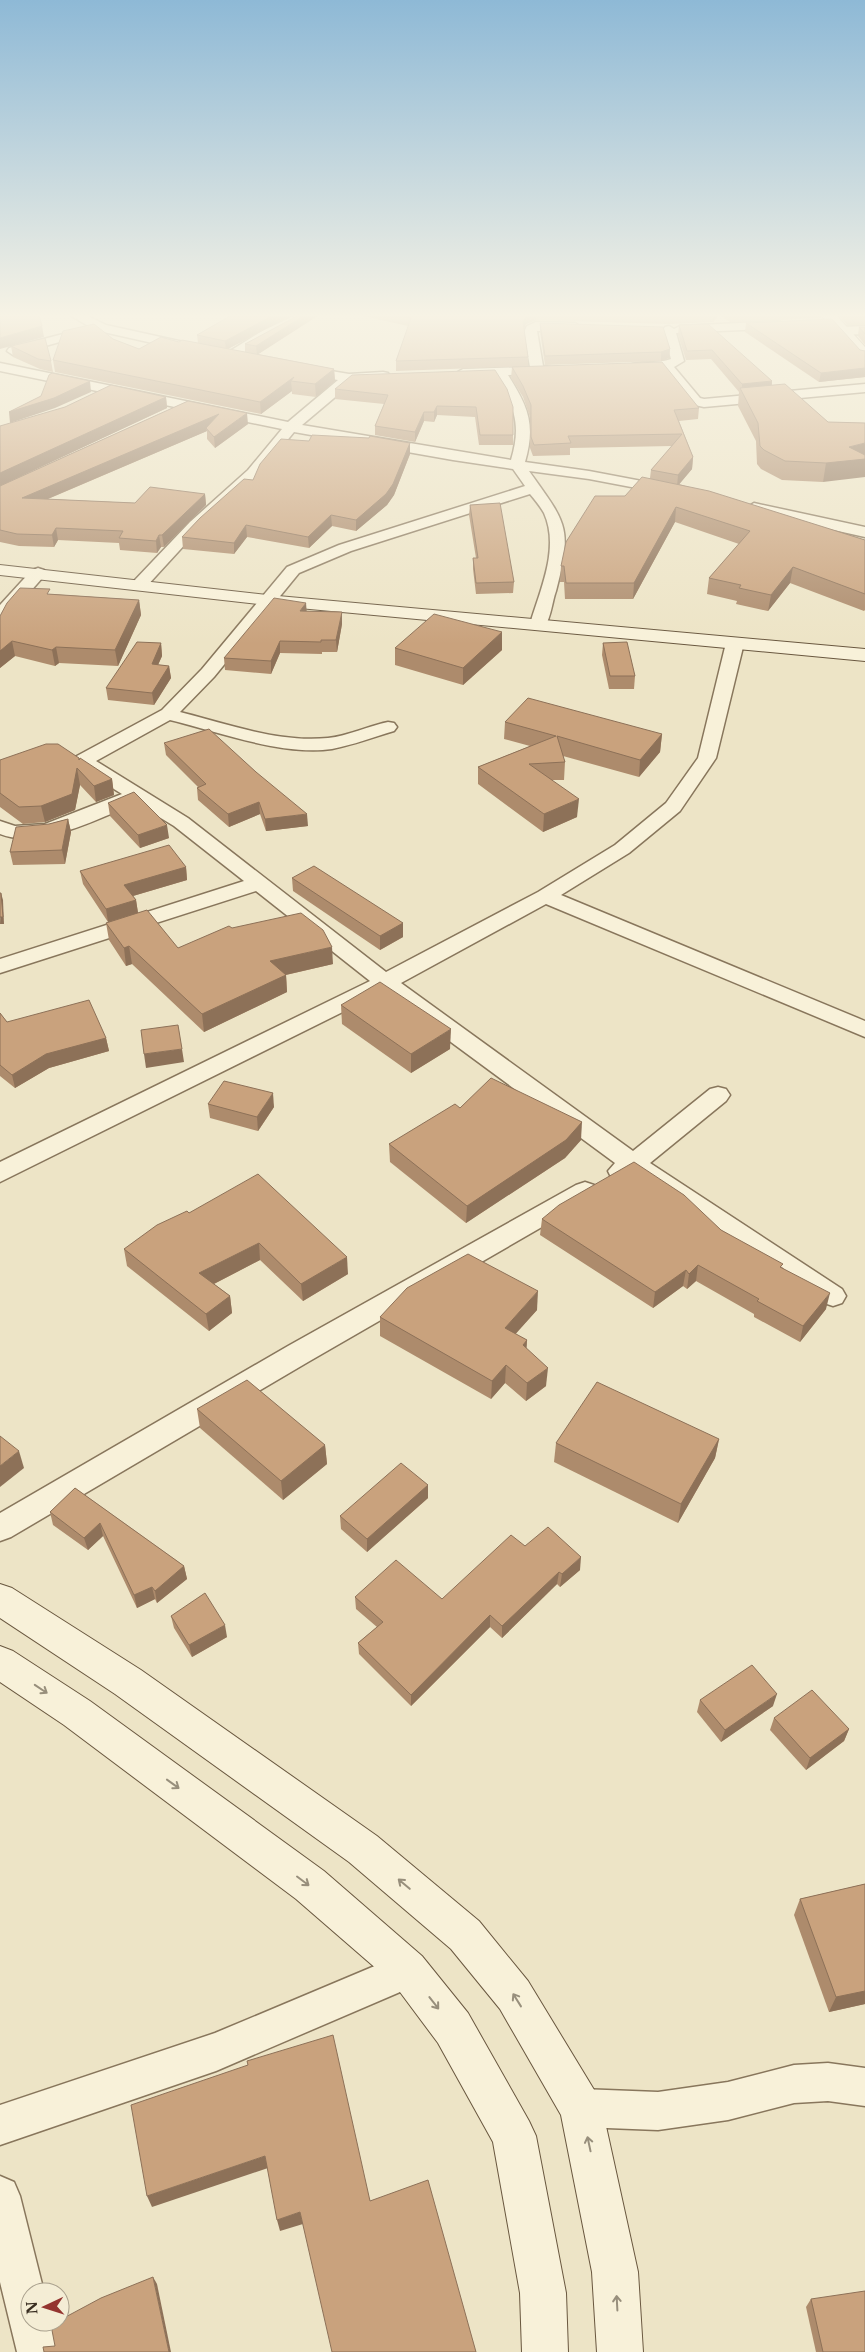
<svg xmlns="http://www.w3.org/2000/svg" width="865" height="2352" font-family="'Libre Baskerville',serif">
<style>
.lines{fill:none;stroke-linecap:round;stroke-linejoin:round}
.minor-casing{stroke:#88765c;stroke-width:3}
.tertiary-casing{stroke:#88765c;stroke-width:2}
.secondary-casing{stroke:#69573f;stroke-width:2}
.minor{fill:#f8f1d9;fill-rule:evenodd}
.tertiary{fill:#f8f1d9;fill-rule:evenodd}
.secondary{fill:#f8f1d9;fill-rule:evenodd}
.wall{fill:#ad8b6c}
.shaded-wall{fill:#8d7158}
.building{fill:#c9a27d;stroke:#8d7158}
.oneway{stroke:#988f7c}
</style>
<rect width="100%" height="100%" fill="#ede4c6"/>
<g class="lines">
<!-- minor casing -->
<g class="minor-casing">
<g id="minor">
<path d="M70 315H86L106 325 188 343 194 347 188 351 99 331 13 355 7 351 9 348 90 327Z"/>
<path d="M296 315H312L233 359 228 360 222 356 262 331Z"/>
<path d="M779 321 785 325 783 328 676 333 684 361 674 367 700 398 704 399 865 384V392L704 407 690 404 664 372 633 371 627 367C633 360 659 364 671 359L663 330 665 327 669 326 674 329 680 326Z"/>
<path d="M536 322 575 323 581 327 575 331H537L543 366 550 367 552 370 545 374 508 375C528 407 536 424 525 462L589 471 668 486 675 490 668 494 589 479 529 471C566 523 573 527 556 591 552 602 551 618 544 628H532L530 624C540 590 560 548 544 513 540 506 535 500 530 494L351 551 299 573 214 677 180 712C228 724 278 743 328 738 348 736 368 726 388 722L394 723 397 727 394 731C374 737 353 745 332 749 282 756 219 732 170 720L96 761 188 818 386 972 538 892 615 845 666 803 698 758 726 643 729 639H741L744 643 716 758 680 811 629 853 561 895 865 1021V1037L546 904 401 983 633 1151 710 1089 718 1087 726 1089 730 1095 726 1101 650 1163 842 1289 846 1296 842 1303 833 1306 824 1303 632 1175 620 1180 611 1177 608 1171 615 1163 383 992 0 1182V1162L370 981 256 891 0 973V959L244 881 174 826 136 803C100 818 39 850 0 834V821L15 826 45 824 122 794 75 765 73 761 75 757 162 710 202 669 287 567 339 545 525 486 513 469 453 460 294 432 258 476 200 528 145 588H133L131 585 133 582 190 522 248 470 282 429 0 371V363L288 422 338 380 296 373 294 370 296 367 301 366 349 374 383 372 388 373 390 376 388 379 353 382 302 425 511 460C522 424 514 406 495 376L463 377 456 373 463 369 530 367 524 332 527 326Z"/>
<path d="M865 326V334L841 335 835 331 841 327Z"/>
<path d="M754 503 865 527V537L749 511 746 508Z"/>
<path d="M38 568 44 570 46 573 44 576 6 619 0 620V605L32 570Z"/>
<path d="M585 1182 594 1185 598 1191 594 1197 308 1362 11 1537 0 1541V1513L288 1346 576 1185Z"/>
<path d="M408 1952 421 1957 426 1970 421 1983 216 2071 0 2145V2105L215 2033Z"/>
<path d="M828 2063 865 2068V2106L828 2101 794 2103 728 2120 658 2130 581 2127 567 2122 562 2108 567 2094 581 2089 658 2092 728 2082 794 2065Z"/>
<path d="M0 2176 14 2182 20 2196 44 2292H30V2322H52L59 2352H17L0 2282Z"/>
</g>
</g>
<!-- tertiary casing -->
<g class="tertiary-casing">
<path id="tertiary" d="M821 315H836L865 347V359L860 358Z"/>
</g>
<!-- secondary casing -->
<g class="secondary-casing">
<g id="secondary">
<path d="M0 565 267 595 865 649V661L267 605 0 575Z"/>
<path d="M0 1584 12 1588 141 1670 377 1836 479 1921 528 1981 596 2093 602 2108 638 2272 643 2352H597L592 2272 561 2115 500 2009 451 1949 349 1862 115 1694 0 1618Z"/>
<path d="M0 1646 13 1651 90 1701 324 1871 422 1956 468 2013 529 2121 536 2136 566 2293 568 2352H522L520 2293 493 2142 438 2043 394 1984 296 1899 64 1725 0 1682Z"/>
</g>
</g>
<!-- minor -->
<use href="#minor" class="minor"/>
<!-- tertiary -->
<use href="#tertiary" class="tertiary"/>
<!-- secondary -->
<use href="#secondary" class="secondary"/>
</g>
<!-- wall -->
<g class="wall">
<path d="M227 315H292L228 349 245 352V344L319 315 258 354 334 369 335 381 316 397 292 394V391L261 414 55 372 53 360 113 339 139 349 179 342 198 343 197 335 228 317H227Z"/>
<path d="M359 315H719L713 322 669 324 536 320 526 324 524 329 528 357V366L396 371V361L408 326Z"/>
<path d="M720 315H821V318L730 322Z"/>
<path d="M838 315H865V325H847Z"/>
<path d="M540 323 670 349 669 358 661 361 545 365 540 332Z"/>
<path d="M746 323 865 351V377L819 382 745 332Z"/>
<path d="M679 325 772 381V385L828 422 865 423 823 482 782 480 761 469 757 464 756 441 738 406 739 392 711 359 686 360 678 335Z"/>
<path d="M859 327H865V345L858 336Z"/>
<path d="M11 346 51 361 53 372 40 369 13 357Z"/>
<path d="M512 367 699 408 698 419 679 421 693 457 692 469 679 484 865 540V610L864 611 790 583 768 611 736 604 737 601 707 594 709 578 739 544 675 522 633 599H565L564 582H560L561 566 625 496 650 478 651 470 672 446 570 448V455L533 456 530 448V417L523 397 511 378Z"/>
<path d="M335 389 513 407V445H479L475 417 437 415 434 422 424 421 415 442 375 435V426L384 404 335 399Z"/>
<path d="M166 397 167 408 2 485 188 401 248 424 215 448 207 439V431L48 499 135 503 205 494 206 505 164 547H161L157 553 120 550 119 543 58 540 54 547 19 546 0 542V426Z"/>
<path d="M410 454 394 495 387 505 356 531 332 526 309 548 247 537 234 554 183 549 182 537 253 480Z"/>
<path d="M470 505 514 582 513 593 476 594 473 569V558H476L469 515Z"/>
<path d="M51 594 139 600 141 615 118 666 59 663 55 666 15 656 0 668V616Z"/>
<path d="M306 611 342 612V624L337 652H322V654L280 653 271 674 225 670 224 658Z"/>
<path d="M502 632V650L463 685 395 665V648Z"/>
<path d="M161 643 162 656 158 665 169 666 171 678 154 705 108 700 106 688Z"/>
<path d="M603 643 635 676 634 689H609L602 655Z"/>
<path d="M505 722 662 734 660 752 639 777 563 756 565 762 564 780H552L577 817 543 832 478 784V767L530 746 504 739Z"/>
<path d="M164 743 308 826 266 831 260 814 229 827 198 800 197 788 198 787 166 755Z"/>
<path d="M79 759 112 779 114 795 96 802 80 785 75 810 45 822 23 824 0 807V760Z"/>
<path d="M108 803 169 838 140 848 110 816Z"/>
<path d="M68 819 71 832 65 864 13 865 10 852 49 824Z"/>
<path d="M186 867 187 880 133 896 136 900 138 913 178 948 232 928 333 964 286 975 287 992 204 1032 132 964 126 966 109 940 106 923 108 922 83 884 80 871Z"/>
<path d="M292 878 403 923V937L380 950 293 891Z"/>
<path d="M341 1005 450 1049 411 1073 342 1024Z"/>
<path d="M0 1013 7 1022 106 1038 109 1051 49 1068 15 1088 0 1076Z"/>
<path d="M208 1104 274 1107 258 1131 210 1118Z"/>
<path d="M460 1108 581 1140 565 1158 466 1223 390 1162 389 1144Z"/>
<path d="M189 1213 348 1274 303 1301 260 1260 214 1284 230 1296 232 1313 209 1331 127 1266 124 1249Z"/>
<path d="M542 1219 721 1230 782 1267 826 1309 800 1342 754 1317V1314L696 1281 687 1289 683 1286 653 1308 540 1235Z"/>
<path d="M537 1310 515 1334 527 1340 526 1348 546 1386 526 1401 505 1383 491 1399 380 1336V1317Z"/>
<path d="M197 1409 325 1445 327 1464 283 1500 200 1428Z"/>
<path d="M719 1439 715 1458 678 1523 554 1462 556 1443Z"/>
<path d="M428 1485V1498L367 1552 341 1529 340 1516Z"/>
<path d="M75 1488 184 1566 187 1579 157 1603 155 1599 137 1608 103 1536 88 1550 53 1525 50 1512Z"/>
<path d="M525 1546 580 1570 560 1587 557 1584 502 1638 490 1627 411 1706 359 1654 358 1643 377 1627 356 1609 355 1597 442 1599Z"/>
<path d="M171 1616 227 1637 192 1657 174 1628Z"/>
<path d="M700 1700 773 1706 721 1742 697 1712Z"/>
<path d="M774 1718 849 1729 844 1741 806 1770 770 1730Z"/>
<path d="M865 1884V2004L829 2012 794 1915 800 1899Z"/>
<path d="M811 2299 865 2352H816L806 2307Z"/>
</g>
<!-- shaded-wall -->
<g class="shaded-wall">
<path d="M274 315H292L226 350 225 341Z"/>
<path d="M305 315H319L257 355 256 346Z"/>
<path d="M527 315H536V320L526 324 522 331 523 322Z"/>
<path d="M714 315H719L713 322Z"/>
<path d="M42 326 44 337 0 349V338Z"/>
<path d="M670 349 669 358 661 361V352Z"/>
<path d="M865 368V377L819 382 821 373Z"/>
<path d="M334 369 335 381 316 397 315 384Z"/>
<path d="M294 377 291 381 292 391 261 414 260 402Z"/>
<path d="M90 381 91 392 55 408 10 423 9 412Z"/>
<path d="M772 381 771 391H742V384Z"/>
<path d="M166 397 167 408 0 486V473Z"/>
<path d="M437 406V415L434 422V412Z"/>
<path d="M424 412V421L415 442V432Z"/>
<path d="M247 413 248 424 215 448 214 437Z"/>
<path d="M219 414 206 428 207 431 24 509 22 498Z"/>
<path d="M410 443V454L394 495 387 505 356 531V520Z"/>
<path d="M865 443V477L823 482 826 463 849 447Z"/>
<path d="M693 457 692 469 677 487 678 475Z"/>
<path d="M205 494 206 505 164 547 162 535Z"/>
<path d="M676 507 675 522 633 599 634 583Z"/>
<path d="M331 515 332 526 309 548 308 537Z"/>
<path d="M246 525 247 537 234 554V543Z"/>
<path d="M56 528 58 540 54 547 52 535Z"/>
<path d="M159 535 161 547 157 553 156 541Z"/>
<path d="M793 567 790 583 768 611 771 595Z"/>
<path d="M139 600 141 615 118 666 115 650Z"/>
<path d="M306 603 307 615 300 611Z"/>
<path d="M342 612V624L337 652 336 640Z"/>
<path d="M502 632V650L463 685V668Z"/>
<path d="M12 641 15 656 0 668V651Z"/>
<path d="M280 641V653L271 674V661Z"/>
<path d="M161 643 162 656 153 676 152 664Z"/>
<path d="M56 647 59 663 55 666 52 650Z"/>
<path d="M169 666 171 678 154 705 152 693Z"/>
<path d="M662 734 660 752 639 777 640 760Z"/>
<path d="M77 768 80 785 75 810 45 822 41 806Z"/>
<path d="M112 779 114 795 96 802 94 786Z"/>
<path d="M579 799 577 817 543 832 544 814Z"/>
<path d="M259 802 260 814 229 827 228 814Z"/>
<path d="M307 814 308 826 266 831 265 819Z"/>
<path d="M68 819 71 832 65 864 62 850Z"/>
<path d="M167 825 169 838 140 848 138 835Z"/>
<path d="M186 867 187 880 126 898 124 885Z"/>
<path d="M1 893 3 900 4 924H0Z"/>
<path d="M136 900 138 913 108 922 106 909Z"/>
<path d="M403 923V937L380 950V936Z"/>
<path d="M129 946 132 964 126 966 124 948Z"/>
<path d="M332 947 333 964 272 978 270 961Z"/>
<path d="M286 975 287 992 204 1032 202 1014Z"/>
<path d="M451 1029 450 1049 411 1073V1054Z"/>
<path d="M106 1038 109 1051 49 1068 15 1088 12 1075 46 1054Z"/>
<path d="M182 1049 184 1062 146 1068 144 1054Z"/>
<path d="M273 1093 274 1107 258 1131 257 1117Z"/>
<path d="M582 1122 581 1140 565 1158 466 1223 467 1206Z"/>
<path d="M259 1243 260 1260 202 1290 199 1273Z"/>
<path d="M347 1257 348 1274 303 1301 301 1284Z"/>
<path d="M698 1265 696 1281 687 1289 689 1274Z"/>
<path d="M686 1270 683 1286 653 1308 655 1292Z"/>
<path d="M538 1291 537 1310 504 1347 505 1328Z"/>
<path d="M830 1293 826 1309 800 1342 803 1326Z"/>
<path d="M230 1296 232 1313 209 1331 206 1314Z"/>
<path d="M527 1340 526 1359 523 1345Z"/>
<path d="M506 1365 505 1383 491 1399 492 1381Z"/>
<path d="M548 1368 546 1386 526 1401 527 1383Z"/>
<path d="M719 1439 715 1458 678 1523 681 1504Z"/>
<path d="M325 1445 327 1464 283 1500 281 1481Z"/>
<path d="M19 1451 24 1468 0 1487V1466Z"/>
<path d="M428 1485V1498L367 1552V1539Z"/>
<path d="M100 1523 103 1536 88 1550 84 1538Z"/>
<path d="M581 1557 580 1570 560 1587 562 1574Z"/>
<path d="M184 1566 187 1579 157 1603 155 1591Z"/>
<path d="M559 1572 557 1584 502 1638V1626Z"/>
<path d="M152 1587 155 1599 137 1608 134 1595Z"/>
<path d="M490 1615V1627L411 1706V1695Z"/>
<path d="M225 1625 227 1637 192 1657 189 1645Z"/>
<path d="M777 1694 773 1706 721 1742 725 1730Z"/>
<path d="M849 1729 844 1741 806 1770 810 1758Z"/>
<path d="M865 1991V2004L829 2012 836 1997Z"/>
<path d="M265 2156 268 2168 152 2207 147 2196Z"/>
<path d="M300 2212 303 2224 280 2231 277 2220Z"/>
<path d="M153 2277 157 2284 171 2352H169Z"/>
</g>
<!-- building -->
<g class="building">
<path d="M0 315H39L42 326 0 338Z"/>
<path d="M232 315H274L225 341 197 335Z"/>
<path d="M299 315H305L256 346 245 344Z"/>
<path d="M398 315H527L523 322 528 357 396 361 411 318Z"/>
<path d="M848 315H865V316H849Z"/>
<path d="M832 319 860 350 865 351V368L821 373 746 323Z"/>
<path d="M540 323 663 327 670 349 661 352 545 356Z"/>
<path d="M94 324 113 339 139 349 161 337 179 342 182 340 334 369 315 384 291 381 294 377 260 402 53 360 63 331Z"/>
<path d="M708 324 772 381 742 384 712 350 687 351 679 325Z"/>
<path d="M859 327H865V334Z"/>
<path d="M45 338 51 361 38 359 11 346Z"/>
<path d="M662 362 699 408 674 410 693 457 678 475 651 470 682 434 568 436 571 443 534 445 531 437V405L523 386 512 367Z"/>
<path d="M495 370 507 389 513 407V435H480L476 407 437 406 434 412H424L415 432 375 426 388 395 335 389 352 375Z"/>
<path d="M52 373 90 381 54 398 9 412 41 396 49 375Z"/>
<path d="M785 384 828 422 865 423V443L849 447 865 455V459L826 463 785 461 764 450 760 446 758 423 740 388Z"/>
<path d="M111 385 166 397 0 473V426L65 407Z"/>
<path d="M188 401 247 413 214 437 206 428 219 414 22 498 135 503 150 487 205 494 162 535H159L156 541 119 538 123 531 56 528 52 535 17 534 0 530V486Z"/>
<path d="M312 435 369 438 370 436 410 443 393 484 386 494 356 520 331 515 308 537 246 525 234 543 182 537 200 518 244 479 253 480 260 464 281 439 309 441Z"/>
<path d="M642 477 709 491 865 540V594L793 567 771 595 739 588 741 585 709 578 750 531 676 507 634 583H566L564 566H561L566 542 595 496H625Z"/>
<path d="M500 503 514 582 476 583 473 558H478L470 505Z"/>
<path d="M20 588 50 589 47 594 139 600 115 650 56 647 52 650 12 641 0 651V616L7 603Z"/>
<path d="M274 598 306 603 300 611 342 612 336 640H321V642L280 641 271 661 224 658Z"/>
<path d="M434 614 502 632 463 668 395 648Z"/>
<path d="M137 642 161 643 152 664 169 666 152 693 106 688Z"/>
<path d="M627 642 635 676H610L603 643Z"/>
<path d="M528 698 662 734 640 760 557 736 565 762 529 764 579 799 544 814 478 767 556 736 505 722Z"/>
<path d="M209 729 256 772 307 814 265 819 259 802 228 814 197 788 206 784 164 743Z"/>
<path d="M46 744H58L79 758V760L80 758 112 779 94 786 77 768 72 794 41 806 19 807 0 793V760Z"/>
<path d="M134 792 167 825 138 835 108 803Z"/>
<path d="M68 819 62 850 10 852 16 827 49 824Z"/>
<path d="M169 845 186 867 124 885 136 900 106 909 80 871Z"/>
<path d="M314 866 403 923 380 936 292 878Z"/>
<path d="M0 893H1L3 917H0Z"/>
<path d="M147 910 178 948 229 926 232 928 301 913 323 930 332 947 270 961 286 975 202 1014 129 946 124 948 106 923Z"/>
<path d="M380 982 451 1029 411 1054 341 1005Z"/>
<path d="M89 1000 106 1038 46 1054 12 1075 0 1065V1013L7 1022Z"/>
<path d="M178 1025 182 1049 144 1054 141 1030Z"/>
<path d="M491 1078 582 1122 566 1140 467 1206 389 1144 455 1104 460 1108Z"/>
<path d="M224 1081 273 1093 257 1117 208 1104Z"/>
<path d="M634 1162 684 1195 721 1230 783 1264 780 1267 830 1293 803 1326 757 1301 759 1299 698 1265 689 1274 686 1270 655 1292 542 1219 559 1205Z"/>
<path d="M258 1174 347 1257 301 1284 259 1243 199 1273 230 1296 206 1314 124 1249 157 1225 187 1211 189 1213Z"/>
<path d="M468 1254 538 1291 505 1328 527 1340 523 1345 548 1368 527 1383 506 1365 492 1381 380 1317 407 1288Z"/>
<path d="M247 1380 325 1445 281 1481 197 1409Z"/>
<path d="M597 1382 719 1439 681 1504 556 1443Z"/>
<path d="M0 1436 19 1451 0 1466Z"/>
<path d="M401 1463 428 1485 367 1539 340 1516Z"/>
<path d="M75 1488 184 1566 155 1591 152 1587 134 1595 100 1523 84 1538 50 1512Z"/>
<path d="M548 1527 581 1557 562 1574 559 1572 502 1626 490 1615 411 1695 358 1643 383 1622 355 1597 396 1560 442 1599 511 1535 525 1546Z"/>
<path d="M205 1593 225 1625 189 1645 171 1616Z"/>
<path d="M752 1665 777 1694 725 1730 700 1700Z"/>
<path d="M812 1690 849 1729 810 1758 774 1718Z"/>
<path d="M865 1884V1991L836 1997 800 1899Z"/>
<path d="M333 2035 370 2201 428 2180 476 2352H332L300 2212 277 2220 265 2156 147 2196 131 2105 248 2065 247 2061Z"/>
<path d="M153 2277 169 2352H44L43 2347 55 2346 51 2325 56 2322H60V2320L101 2298Z"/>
<path d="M865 2291V2352H823L811 2299Z"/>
</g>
<!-- one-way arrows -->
<defs><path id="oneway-shaft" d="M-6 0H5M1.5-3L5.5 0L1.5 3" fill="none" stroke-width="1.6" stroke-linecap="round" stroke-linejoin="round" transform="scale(1.25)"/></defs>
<g class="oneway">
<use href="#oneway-shaft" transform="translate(41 1689) rotate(34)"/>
<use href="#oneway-shaft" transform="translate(173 1784) rotate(36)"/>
<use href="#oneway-shaft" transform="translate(303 1881) rotate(37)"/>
<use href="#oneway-shaft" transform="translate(404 1884) rotate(-140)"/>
<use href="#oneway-shaft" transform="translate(517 2000) rotate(-122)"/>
<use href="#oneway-shaft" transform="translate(434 2003) rotate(52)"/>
<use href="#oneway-shaft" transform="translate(589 2144) rotate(-102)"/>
<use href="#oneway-shaft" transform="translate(617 2303) rotate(-93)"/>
</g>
<!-- sky -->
<linearGradient id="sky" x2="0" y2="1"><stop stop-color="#8eb9d6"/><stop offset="0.49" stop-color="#f7f3e5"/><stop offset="1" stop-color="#f7f3e5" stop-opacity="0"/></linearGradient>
<rect width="865" height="644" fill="url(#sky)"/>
<!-- north arrow -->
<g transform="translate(45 2307) rotate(266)"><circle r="24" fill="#f4edd5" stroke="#a9a08d"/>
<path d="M0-4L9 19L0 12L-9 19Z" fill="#94342f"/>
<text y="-8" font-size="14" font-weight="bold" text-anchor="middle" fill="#382d20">N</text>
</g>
</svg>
